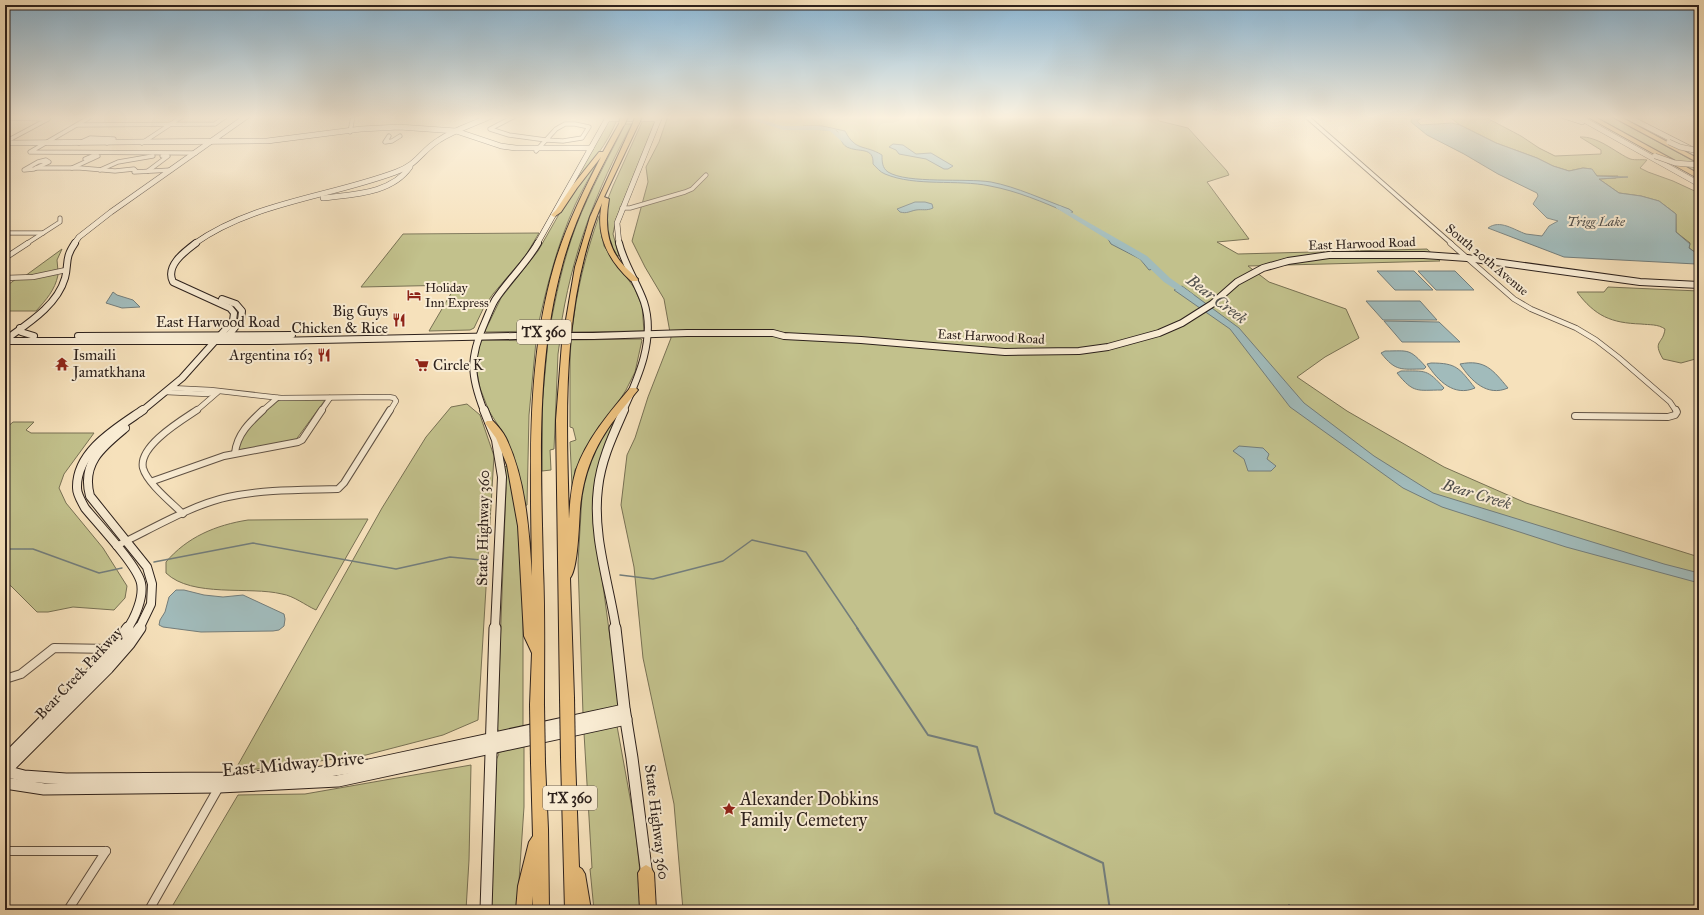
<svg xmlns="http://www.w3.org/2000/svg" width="1704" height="915" font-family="'IM FELL Great Primer',serif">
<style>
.green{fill:#c2c18c;stroke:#787154}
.water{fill:#a1bbbb;stroke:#737d7b}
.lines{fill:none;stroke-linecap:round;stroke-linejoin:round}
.stream-far1{stroke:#737d7b;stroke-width:1.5}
.stream{stroke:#737d7b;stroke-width:2}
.river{fill:#a1bbbb;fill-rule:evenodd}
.street-far3-casing{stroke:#5f5144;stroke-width:5}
.street-far2-casing{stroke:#5f5144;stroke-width:6}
.street-far1-casing{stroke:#5f5144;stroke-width:8}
.street-casing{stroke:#5f5144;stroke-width:10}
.secondary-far3-casing{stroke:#2d211c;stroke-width:6}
.secondary-far2-casing{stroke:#2d211c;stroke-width:8}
.secondary-far1-casing{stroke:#2d211c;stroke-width:10}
.secondary-casing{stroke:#2d211c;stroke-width:13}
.highway-casing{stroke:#2d211c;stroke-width:2}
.street-far3{stroke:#f9ecd3;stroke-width:3.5}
.street-far2{stroke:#f9ecd3;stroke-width:4.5}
.street-far1{stroke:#f9ecd3;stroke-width:6}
.street{stroke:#f9ecd3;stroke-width:8}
.secondary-far3{stroke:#f9ecd3;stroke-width:5}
.secondary-far2{stroke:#f9ecd3;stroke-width:6}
.secondary-far1{stroke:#f9ecd3;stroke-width:8}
.secondary{stroke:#f9ecd3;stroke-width:11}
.highway{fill:#ebc07e;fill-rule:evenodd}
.secondary-bridge-far1-casing{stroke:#2d211c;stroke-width:6;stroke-linecap:butt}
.secondary-bridge-casing{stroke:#2d211c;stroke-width:8;stroke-linecap:butt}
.highway-bridge-far1-casing{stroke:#2d211c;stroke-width:8;stroke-linecap:butt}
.highway-bridge-casing{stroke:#2d211c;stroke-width:16;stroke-linecap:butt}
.secondary-bridge-far1{stroke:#f9ecd3;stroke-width:5}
.secondary-bridge{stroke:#f9ecd3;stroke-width:6}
.highway-bridge-far1{stroke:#ebc07e;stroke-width:6}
.highway-bridge{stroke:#ebc07e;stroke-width:14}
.labels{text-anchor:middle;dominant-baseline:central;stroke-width:4;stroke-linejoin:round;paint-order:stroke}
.far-water-label{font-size:13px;font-style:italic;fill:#504f4c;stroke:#f9ecd3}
.far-street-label{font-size:13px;fill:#2d211c;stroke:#f9ecd3}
.far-poi-label{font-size:13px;fill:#2d211c;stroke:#f9ecd3;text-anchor:start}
.shield{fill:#f9ecd3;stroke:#6a5e53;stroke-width:1}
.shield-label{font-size:14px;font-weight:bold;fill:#2d211c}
.poi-label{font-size:15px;fill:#2d211c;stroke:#f9ecd3;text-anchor:end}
.street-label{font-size:15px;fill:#2d211c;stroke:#f9ecd3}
.water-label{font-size:16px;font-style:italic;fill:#504f4c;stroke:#f9ecd3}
.near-street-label{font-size:18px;fill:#2d211c;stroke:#f9ecd3}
.near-poi-label{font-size:18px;fill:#2d211c;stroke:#f9ecd3;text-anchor:start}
</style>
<rect width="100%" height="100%" fill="#f6e1bb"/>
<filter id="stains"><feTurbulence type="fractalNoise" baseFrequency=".005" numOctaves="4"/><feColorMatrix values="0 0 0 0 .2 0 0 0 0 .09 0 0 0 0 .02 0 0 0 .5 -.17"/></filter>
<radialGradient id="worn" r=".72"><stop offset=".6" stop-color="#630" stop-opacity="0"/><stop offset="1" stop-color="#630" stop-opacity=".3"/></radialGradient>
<!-- green -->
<g class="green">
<path d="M668 116H1156L1159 121 1188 128 1227 171 1229 175 1207 182 1249 239 1217 242 1238 254 1427 249 1440 261 1248 266 1269 282 1346 309 1359 338 1325 357 1297 377 1347 411 1444 467 1526 503 1699 557V910H683L674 804 643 658 634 567 621 505 627 455 635 438 648 397 671 338 664 299 645 267 632 241 648 182 646 167 659 142Z"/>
<path d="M1448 116H1483L1521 136 1539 148 1555 156 1601 154V150L1580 137C1597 136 1614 151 1628 158 1633 161 1641 159 1647 160L1640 168 1648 172 1673 181 1699 193V255L1689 248 1690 243 1676 232V214L1659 201 1641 196 1619 193 1599 179 1616 178 1618 176H1597L1591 169 1583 168 1569 171 1553 166 1537 158 1496 143 1460 125Z"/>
<path d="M1593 116H1610L1699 164V174Z"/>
<path d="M617 120C607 144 591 164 575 184H573L608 121Z"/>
<path d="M643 120 655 121 616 219 613 234 619 256H618L613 251 606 237 607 201 613 186Z"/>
<path d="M625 124H632C596 190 571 256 560 332H549C556 296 563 260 576 226 590 190 609 157 625 124Z"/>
<path d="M592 167H595C588 180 581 192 575 205 557 245 546 289 537 331L486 332 485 331 501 298 538 251 570 195Z"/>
<path d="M599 216H601V233L604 246 635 289 642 306 644 331 572 332C576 292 586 253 599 216Z"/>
<path d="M539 233 526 255 493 294 484 307 474 328 470 330 429 331 456 285 361 287 403 234Z"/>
<path d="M62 249 57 260 58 271 25 276Z"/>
<path d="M57 274 58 275C55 290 46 300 36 311H5V287L16 279Z"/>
<path d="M1608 287 1699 291V358L1681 363 1663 359C1652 340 1663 345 1665 329 1658 324 1650 325 1641 324 1611 323 1595 316 1577 292H1604Z"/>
<path d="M641 339 642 340 635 372 626 390 575 470 574 487H572L570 442 576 440 573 428 570 427V362L571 340Z"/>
<path d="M484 340 536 341 529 415 527 505 522 507 503 433 489 411 480 388 477 372V354L480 341Z"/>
<path d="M560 340 558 354 554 449 550 450 551 470 542 471V405L548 341Z"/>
<path d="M282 399 325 400 295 441 239 450 237 449C241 429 264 414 278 401Z"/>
<path d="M467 404 480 415 494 456 478 720 443 735 366 755 234 772 382 508 426 437 451 407Z"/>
<path d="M616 414 618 415C602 452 593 477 594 519L619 704 617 707 583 714 578 563 582 496 581 495 589 458Z"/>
<path d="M13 422H34L26 430 31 433H94L64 474 59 488 66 503 103 548 127 586 125 598 114 610 73 607 48 612H37L11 586 5 583V429Z"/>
<path d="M508 466 521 540 523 602V727L499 732 497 728 506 488 504 467Z"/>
<path d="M368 519 316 610C305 605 294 596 282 594 250 586 192 598 166 573V562C187 537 216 525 248 520Z"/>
<path d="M617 726 635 825 642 891 643 910H594L590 869 592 868 584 733Z"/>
<path d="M524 745V807L517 910H491L496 760 499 754 497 753Z"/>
<path d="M471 765 469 860 466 910H170L238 795 305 794Z"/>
</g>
<!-- water -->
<g class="water">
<path d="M1412 116H1425L1417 121 1421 125 1452 123 1460 125 1496 143 1537 158 1553 166 1569 171 1583 168 1592 169 1597 176 1628 177 1599 179 1619 193 1641 196 1659 201 1676 214V232L1690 244 1689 248 1699 255V262L1696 264 1564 257 1488 228C1500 219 1514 230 1526 234 1531 235 1537 235 1542 236L1549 226 1558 221 1547 218 1533 204 1538 196 1537 193 1498 174 1464 154 1427 135 1411 122 1412 118 1414 117Z"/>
<path d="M803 126H822L845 131C856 152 864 144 882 155 882 161 882 168 888 172 907 184 966 178 991 182 1017 187 1044 200 1069 209L1073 212 1068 213C1043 202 1017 191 990 186 957 179 916 187 885 174 880 172 877 168 873 164 874 146 859 153 847 147 841 144 840 136 837 131L801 128Z"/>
<path d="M893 144 903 145 916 154 931 153 953 166 948 169H944L926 159 899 154 896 150 889 147Z"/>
<path d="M915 202H925L932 204 933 208C927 211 922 209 916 210 910 211 907 214 900 212L897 209Z"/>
<path d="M1108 239H1110L1116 244 1142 255 1157 268 1149 270 1140 259 1111 244Z"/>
<path d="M1377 271H1414L1433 290H1395Z"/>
<path d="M1418 271H1455L1474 290H1436Z"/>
<path d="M1182 286 1239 328 1304 403 1374 456 1433 493 1664 564 1699 573V583L1566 547 1442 507 1403 488 1290 407 1230 329 1174 290Z"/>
<path d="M113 292 117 295 133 300 140 307 122 308 106 303Z"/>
<path d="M1366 301H1420L1437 320H1383Z"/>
<path d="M1384 321 1439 322 1460 342H1402Z"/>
<path d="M1385 351C1409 351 1409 348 1426 367L1424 369C1401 369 1396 372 1381 353Z"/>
<path d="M1431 363C1457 363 1459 368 1475 388 1454 397 1438 381 1427 364Z"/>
<path d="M1460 364C1485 359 1493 370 1508 388 1487 397 1471 381 1460 364Z"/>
<path d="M1401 371C1426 371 1427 369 1444 388L1442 390C1417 390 1414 394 1397 373Z"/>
<path d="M1239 446 1263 448 1269 454 1267 459 1276 466 1271 471H1248L1244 459 1233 451Z"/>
<path d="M176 590H184L204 595 223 597 243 595 284 614 285 619 284 626 279 630 273 631 201 632 163 627 159 625 160 620 165 612 169 597Z"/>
</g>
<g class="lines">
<!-- stream-far1 -->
<g class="stream-far1">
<path d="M5 549H33L99 573 122 568"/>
<path d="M154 562 253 543 396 569 450 557 481 560"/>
<path d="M620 575 653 579 723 561 752 540 806 552 858 629"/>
</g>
<!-- stream -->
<g class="stream">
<path d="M857 628 928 735 977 747 995 813 1103 863 1110 910"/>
<path d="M1289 905V910"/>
</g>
<!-- river -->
<g class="river">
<path d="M741 116H750L783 126H818L834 129 853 146 848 147 830 131 818 130H783Z"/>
<path d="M1056 206H1060L1147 256 1170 278 1194 295 1193 297H1187L1164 282 1141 260 1056 208Z"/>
</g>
<!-- street-far3 casing -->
<g class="street-far3-casing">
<g id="street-far3">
<path d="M92 116 30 152 196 153"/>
<path d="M515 116 490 129 509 135 546 140"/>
<path d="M1306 116 1452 244"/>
<path d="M5 118 48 119"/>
<path d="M565 124H575L589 127 582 138 563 141 546 140 556 129Z"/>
<path d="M77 125 215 124 226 116"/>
<path d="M350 132 353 116"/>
<path d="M389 136 385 142 392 141 400 136"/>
<path d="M5 142 48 119"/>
<path d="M79 143 90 138 114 139 107 143"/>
<path d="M142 143 183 116"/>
<path d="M536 151 546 140"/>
<path d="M46 160 49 162 34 169 24 170 38 162Z"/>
<path d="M36 168H80L115 171 134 169 136 171"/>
<path d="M72 168 98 156H92L85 159H88"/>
<path d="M100 170 118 162 153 156"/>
<path d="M148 171 168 156H162"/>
<path d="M134 172 171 170"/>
<path d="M622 208H630L685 192 692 189 706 175"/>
<path d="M5 233H43"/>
<path d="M26 244 60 222V218"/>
</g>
</g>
<!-- street-far2 casing -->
<g class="street-far2-casing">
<g id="street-far2">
<path d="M1450 243 1514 299 1531 309 1576 328 1596 340 1618 357 1670 402 1676 411"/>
<path d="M5 258 28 243"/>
<path d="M5 278 33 277 66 270"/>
<path d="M170 388 211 390 281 398 389 397 394 398 396 401 390 411"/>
<path d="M165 392 207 394 216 392"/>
<path d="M196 411 218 392"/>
<path d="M262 411 277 398"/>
<path d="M321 411 330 398"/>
</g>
</g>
<!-- street-far1 casing -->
<g class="street-far1-casing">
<g id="street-far1">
<path d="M1575 416 1668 417 1675 415 1677 412 1676 410"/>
<path d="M235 453C237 434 250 422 263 410"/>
<path d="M153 481 224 456 298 442 302 440 322 410"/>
<path d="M183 514C172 503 147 483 143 468 138 446 182 420 197 410"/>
<path d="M116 546C150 530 191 505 228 497 264 489 302 490 338 489L344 483 390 410"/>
</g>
</g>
<!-- street casing -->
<g class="street-casing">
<g id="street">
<path d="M5 679 21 674 54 648 111 649"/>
<path d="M5 851H106"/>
<path d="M68 910 106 851"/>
<path d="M149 910 219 787"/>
</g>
</g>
<!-- secondary-far3 casing -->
<g class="secondary-far3-casing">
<g id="secondary-far3">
<path d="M1564 116 1582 122"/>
<path d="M1577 116 1699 184"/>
<path d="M1626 116 1691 149"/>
<path d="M607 119H659"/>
<path d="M5 143 267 141 361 129 399 127 456 131 501 146 516 148H591"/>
<path d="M323 198C353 194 391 194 410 167"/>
<path d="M74 244 79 237 111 212 247 116"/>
<path d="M194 244C253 202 329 197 396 172 417 165 421 151 439 140 454 130 474 124 491 116"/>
<path d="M537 244 609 116"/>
<path d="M619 244 617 223 660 116"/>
</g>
</g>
<!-- secondary-far2 casing -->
<g class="secondary-far2-casing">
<g id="secondary-far2">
<path d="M619 243C624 264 637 282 644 302 656 339 638 378 623 411"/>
<path d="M222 299 236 304 242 311 241 320 227 337"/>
<path d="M20 328 21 332 34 336"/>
<path d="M78 336 292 335"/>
<path d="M593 336 687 333H773L784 336 861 340 1005 352 1079 351 1108 347 1159 333 1182 323 1212 304 1237 282 1263 268 1288 261 1329 255H1424L1467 258 1640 282 1699 285"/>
<path d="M5 340C27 324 57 306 65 278 69 263 64 259 75 243"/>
<path d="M5 341H271L516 336"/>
<path d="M142 411 182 378 233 321 234 313 230 308 173 282C165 266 184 252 196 243"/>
<path d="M484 411C470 375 469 358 485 322 488 315 491 307 495 300 508 280 526 264 538 243"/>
</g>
</g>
<!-- secondary-far1 casing -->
<g class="secondary-far1-casing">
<g id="secondary-far1">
<path d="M484 410 496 440 502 477 495 629"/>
<path d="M125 428C102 447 81 463 90 496L147 567 152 584 151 604 139 629"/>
<path d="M127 629C135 618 144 597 141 583 137 565 98 524 85 508 82 502 77 495 77 488 76 451 117 428 143 410"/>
<path d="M616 629C609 583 592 535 598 488 601 460 613 435 624 410"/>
</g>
</g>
<!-- secondary casing -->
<g class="secondary-casing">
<g id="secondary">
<path d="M615 628 624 708 632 758 647 876"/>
<path d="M5 760 107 657 128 628"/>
<path d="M5 771 108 668 129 644 140 628"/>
<path d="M5 771 24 776 66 779 230 778 308 774 369 765 624 710"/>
<path d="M5 783 44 789 219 787 338 781 626 719"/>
<path d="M486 910 495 628"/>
</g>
</g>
<!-- highway casing -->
<g class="highway-casing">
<g id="highway">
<path d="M1586 116H1593L1699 174V179Z"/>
<path d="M1611 116H1619L1699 159V163Z"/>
<path d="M636 121 639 123 604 197 609 199C605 221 606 243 620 261 625 268 632 273 638 279L637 281H631C608 260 595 235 602 203 561 303 566 414 569 519 570 503 571 486 576 470 587 439 609 413 630 388H636L638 390C630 400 622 409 615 419 594 446 583 475 580 509 579 523 578 569 570 578L574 698 572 702 567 703 562 702 560 698 556 420 562 343 575 267 590 217 633 123Z"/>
<path d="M620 122 625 123C600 169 575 216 562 266 535 365 541 468 543 569 545 614 544 660 544 705L542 709 537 711 532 709 530 705 532 653 524 636 518 526 507 465 496 438 485 423 487 421H493C498 426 503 432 506 438 526 480 529 530 532 576 531 473 525 366 554 266 565 228 583 192 601 157L577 188 561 212 554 217 551 215 556 210 572 186 599 152H603Z"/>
<path d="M568 751 573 753 575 757 579 867 582 869 585 874 591 910H565L561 757 563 753Z"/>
<path d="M538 757 543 759 545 763 548 829 549 910H533V896L532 910H516L518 886 529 842 533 836 531 763 533 759Z"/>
<path d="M646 865 651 868 654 873 656 910H640L638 873 641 868Z"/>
</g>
</g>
<!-- street-far3 -->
<use href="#street-far3" class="street-far3"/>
<!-- street-far2 -->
<use href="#street-far2" class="street-far2"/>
<!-- street-far1 -->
<use href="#street-far1" class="street-far1"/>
<!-- street -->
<use href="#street" class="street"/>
<!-- secondary-far3 -->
<use href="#secondary-far3" class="secondary-far3"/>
<!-- secondary-far2 -->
<use href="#secondary-far2" class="secondary-far2"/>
<!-- secondary-far1 -->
<use href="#secondary-far1" class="secondary-far1"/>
<!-- secondary -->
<use href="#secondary" class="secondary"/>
<!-- highway -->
<use href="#highway" class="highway"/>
<!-- secondary-bridge-far1 casing -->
<g class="secondary-bridge-far1-casing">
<g id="secondary-bridge-far1">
<path d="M1669 142 1680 147 1699 151"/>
<path d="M1655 156 1675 163 1699 165"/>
</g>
</g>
<!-- secondary-bridge casing -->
<g class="secondary-bridge-casing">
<path id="secondary-bridge" d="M516 336H593"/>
</g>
<!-- highway-bridge-far1 casing -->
<g class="highway-bridge-far1-casing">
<g id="highway-bridge-far1">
<path d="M622 123 625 116"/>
<path d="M636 123 639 116"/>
</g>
</g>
<!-- highway-bridge casing -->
<g class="highway-bridge-casing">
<g id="highway-bridge">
<path d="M567 698 568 757"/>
<path d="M537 705 538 763"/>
</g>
</g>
<!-- secondary-bridge-far1 -->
<use href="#secondary-bridge-far1" class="secondary-bridge-far1"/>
<!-- secondary-bridge -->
<use href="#secondary-bridge" class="secondary-bridge"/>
<!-- highway-bridge-far1 -->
<use href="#highway-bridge-far1" class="highway-bridge-far1"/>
<!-- highway-bridge -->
<use href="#highway-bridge" class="highway-bridge"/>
</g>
<!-- sky -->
<linearGradient id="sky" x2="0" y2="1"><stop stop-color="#8bb7d6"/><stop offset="0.48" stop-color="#fbf2e0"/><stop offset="1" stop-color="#fbf2e0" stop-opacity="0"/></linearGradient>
<rect width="1704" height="244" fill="url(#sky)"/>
<!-- icons -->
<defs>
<g id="hotel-bare" transform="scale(1.08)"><path d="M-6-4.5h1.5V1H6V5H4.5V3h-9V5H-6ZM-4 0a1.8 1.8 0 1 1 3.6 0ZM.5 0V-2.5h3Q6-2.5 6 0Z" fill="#8f2418" stroke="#f9ecd3" stroke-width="2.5" paint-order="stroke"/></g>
<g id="restaurant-bare" transform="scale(1.08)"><path d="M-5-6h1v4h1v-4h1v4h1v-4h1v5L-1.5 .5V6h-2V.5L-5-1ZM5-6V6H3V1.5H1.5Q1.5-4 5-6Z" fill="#8f2418" stroke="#f9ecd3" stroke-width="2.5" paint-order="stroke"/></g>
<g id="temple-bare" transform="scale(1.08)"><path d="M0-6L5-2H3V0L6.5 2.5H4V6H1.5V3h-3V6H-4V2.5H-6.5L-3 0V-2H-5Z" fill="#8f2418" stroke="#f9ecd3" stroke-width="2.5" paint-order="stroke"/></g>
<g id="supermarket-bare" transform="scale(1.08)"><path d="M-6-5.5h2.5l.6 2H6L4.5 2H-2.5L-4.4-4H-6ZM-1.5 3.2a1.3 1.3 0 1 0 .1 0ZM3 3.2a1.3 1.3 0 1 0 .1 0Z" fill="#8f2418" stroke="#f9ecd3" stroke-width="2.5" paint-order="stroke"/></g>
<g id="sight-bare" transform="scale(1.08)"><path d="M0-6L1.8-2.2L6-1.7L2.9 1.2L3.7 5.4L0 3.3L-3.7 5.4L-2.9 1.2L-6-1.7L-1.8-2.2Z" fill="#8f2418" stroke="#f9ecd3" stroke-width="2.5" paint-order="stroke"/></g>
</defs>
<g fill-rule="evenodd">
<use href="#hotel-bare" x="414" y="295"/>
<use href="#restaurant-bare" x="399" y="320"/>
<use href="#restaurant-bare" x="324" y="355"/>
<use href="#temple-bare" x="62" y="364"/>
<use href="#supermarket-bare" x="422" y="365"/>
<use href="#sight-bare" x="729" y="809"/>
</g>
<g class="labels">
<!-- far-water labels -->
<g class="far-water-label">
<text x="1596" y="222">Trigg Lake</text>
</g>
<!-- far-street labels -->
<g class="far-street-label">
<text transform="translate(1362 244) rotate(-2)">East Harwood Road</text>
<text transform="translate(1487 260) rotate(40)">South 20th Avenue</text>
<text transform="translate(991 337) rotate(3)">East Harwood Road</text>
</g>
<!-- far-poi labels -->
<g class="far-poi-label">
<text x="425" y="288">Holiday<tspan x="425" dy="15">Inn Express</tspan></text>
</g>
<!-- shield labels -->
<g class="shield">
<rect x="517" y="320" width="54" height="24" rx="3"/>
<rect x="543" y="786" width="54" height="24" rx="3"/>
</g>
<g class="shield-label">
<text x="544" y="332">TX 360</text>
<text x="570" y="798">TX 360</text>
</g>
<!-- poi labels -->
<g class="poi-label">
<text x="388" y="311">Big Guys<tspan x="388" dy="17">Chicken &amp; Rice</tspan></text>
<text x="73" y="355" text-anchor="start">Ismaili<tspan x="73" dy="17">Jamatkhana</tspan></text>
<text x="313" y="355">Argentina 163</text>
<text x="433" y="365" text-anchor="start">Circle K</text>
</g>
<!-- street labels -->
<g class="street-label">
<text x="218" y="322">East Harwood Road</text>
<text transform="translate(483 528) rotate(-89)">State Highway 360</text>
<text transform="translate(79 673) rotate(-47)">Bear Creek Parkway</text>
<text transform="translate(657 822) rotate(83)">State Highway 360</text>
</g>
<!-- water labels -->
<g class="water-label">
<text transform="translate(1217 299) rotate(37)">Bear Creek</text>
<text transform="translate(1477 494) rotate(17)">Bear Creek</text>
</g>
<!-- near-street labels -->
<g class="near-street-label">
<text transform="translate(293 764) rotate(-5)">East Midway Drive</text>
</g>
<!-- near-poi labels -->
<g class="near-poi-label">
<text x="740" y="799">Alexander Dobkins<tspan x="740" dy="21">Family Cemetery</tspan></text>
</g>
</g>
<!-- margin -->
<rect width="1704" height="915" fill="none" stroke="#f6e1bb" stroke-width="20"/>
<rect x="6" y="6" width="1692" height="903" fill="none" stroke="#2d211c" stroke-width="2"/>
<rect x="10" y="10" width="1684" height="895" fill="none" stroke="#2d211c"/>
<rect width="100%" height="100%" filter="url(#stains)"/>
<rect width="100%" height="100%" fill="url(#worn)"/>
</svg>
